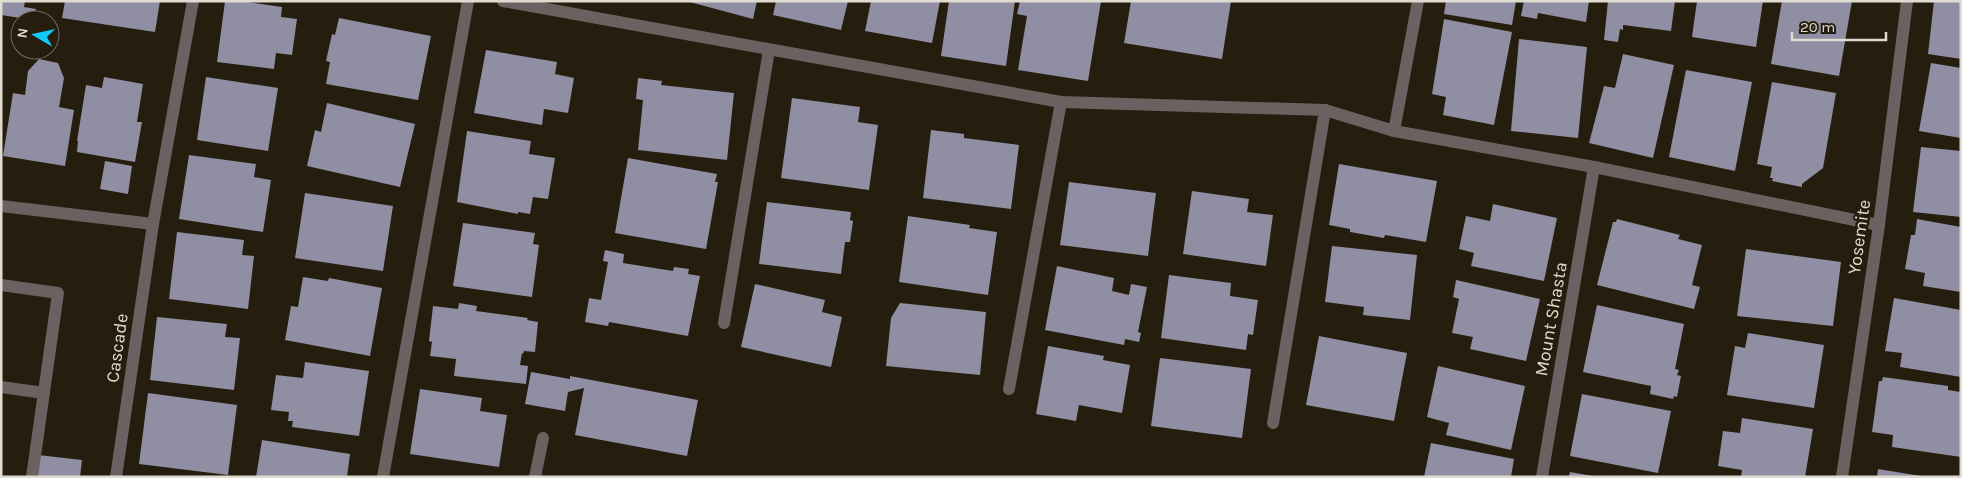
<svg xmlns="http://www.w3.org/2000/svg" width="1962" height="478" font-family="Karla,sans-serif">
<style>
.building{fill:#908ea3}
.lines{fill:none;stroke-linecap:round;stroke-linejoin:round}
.minor{stroke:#6c6161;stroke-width:12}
.labels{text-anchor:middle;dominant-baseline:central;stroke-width:5;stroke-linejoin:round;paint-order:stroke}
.street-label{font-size:18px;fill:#e0dbd1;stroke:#251d0d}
</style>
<rect width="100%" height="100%" fill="#251d0d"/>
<!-- building -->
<g class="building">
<path d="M1 1H25L24 7 36 9 34 20H20V18L1 15Z"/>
<path d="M65 1H160L155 32 62 18Z"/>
<path d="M225 1H241L282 7 281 17 297 19 292 55 276 53 274 69 217 62Z"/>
<path d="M686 1H757L753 19Z"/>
<path d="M776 1H848L841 30 773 15Z"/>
<path d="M871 1H940L932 43 865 31Z"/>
<path d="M949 1H1015L1006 66 941 56Z"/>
<path d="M1020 1H1101L1088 81 1018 70 1027 16 1017 14Z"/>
<path d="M1131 1H1231L1222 59 1124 43Z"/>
<path d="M1446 1H1516L1512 25 1444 14Z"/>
<path d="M1524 1H1589L1586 22 1538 13 1537 19 1521 16Z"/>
<path d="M1608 1H1675L1671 31 1623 25V30L1620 29 1618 42 1604 40Z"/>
<path d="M1697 1H1763L1756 47 1692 37Z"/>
<path d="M1782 1H1852L1839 76 1771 64Z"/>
<path d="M1934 1H1961V59L1928 54Z"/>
<path d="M339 18 431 36 418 100 326 84 330 62 326 61 332 34 335 35Z"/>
<path d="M1444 19 1512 32 1494 125 1443 115 1446 97 1432 94Z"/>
<path d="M1519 39 1587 47 1578 138 1511 131Z"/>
<path d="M486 50 557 62 555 74 574 78 568 113 544 109 542 125 474 113Z"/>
<path d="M1623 54 1674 65 1653 158 1589 143 1604 86 1615 88Z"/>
<path d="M39 59 58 63 64 78 59 107 74 110 65 166 3 156 13 93 25 95 28 71Z"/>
<path d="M1931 63 1961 68V138L1919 131Z"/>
<path d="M1686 70 1752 82 1735 171 1669 157Z"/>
<path d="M104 77 143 84 137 122H142L135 162 77 152 78 141H77L86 85 102 88Z"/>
<path d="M206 77 278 88 268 151 197 140Z"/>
<path d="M638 78 662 81 661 85 734 93 727 160 638 150 643 100 636 99Z"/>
<path d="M1772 82 1836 93 1823 168 1802 184V187L1772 181 1773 178H1770L1772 167 1757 164Z"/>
<path d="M792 98 860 107 858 122 878 125 869 190 781 178Z"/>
<path d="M327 103 415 124 400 187 307 166 315 130 321 132Z"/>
<path d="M931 130 964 134V138L1019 145 1011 209 923 198Z"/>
<path d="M467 131 531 141 529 154 555 158 548 199 533 197 530 214 518 212V214L457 202Z"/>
<path d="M1921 147 1961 151V217L1913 212Z"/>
<path d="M189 155 256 164 254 177 271 180 263 232 179 219Z"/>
<path d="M628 158 717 174 715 182H718L706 249 615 233Z"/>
<path d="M105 161 132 166 128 194 100 189Z"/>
<path d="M1339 164 1437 181 1426 242 1385 235 1384 238 1350 232V229L1329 225Z"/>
<path d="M1069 182 1156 193 1148 256 1060 245Z"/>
<path d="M1192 191 1249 199 1247 212 1273 215 1266 266 1183 254Z"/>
<path d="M305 193 393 206 383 271 295 258Z"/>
<path d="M767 202 851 212 850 220 853 221 850 242H845L841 274 759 264Z"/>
<path d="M1493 204 1557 218 1544 281 1471 266 1474 253 1459 249 1466 216 1490 221Z"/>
<path d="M908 216 970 225 969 228 997 232 988 295 899 282Z"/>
<path d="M1617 219 1680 235 1678 239 1702 245 1692 285 1700 287 1694 309 1597 285 1613 222H1616Z"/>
<path d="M1917 219 1961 227V292L1923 286 1925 273 1905 269 1911 235H1915Z"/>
<path d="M463 223 535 233 533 244 539 245 532 297 453 286Z"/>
<path d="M177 232 244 240 242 255 254 256 248 309 169 299Z"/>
<path d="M1332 246 1417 255 1410 320 1363 315 1364 307 1325 302Z"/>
<path d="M1746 249 1841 262 1833 326 1737 316Z"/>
<path d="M605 250 624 254 623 263 673 271 674 267 689 269 688 274 700 276 688 336 609 322 608 326 585 322 589 298 601 300 608 262 603 261Z"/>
<path d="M1057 266 1114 278 1112 291 1129 295 1131 284 1147 287 1138 332 1141 333 1139 342 1125 339 1124 345 1045 330Z"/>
<path d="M1169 275 1231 283 1230 296 1258 300 1253 335 1248 334 1246 350 1161 338Z"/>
<path d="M303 277 328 281 329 278 382 288 370 356 285 340 291 306 298 307Z"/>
<path d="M1456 280 1540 299 1526 361 1470 349 1473 337 1452 333 1459 299 1453 297Z"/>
<path d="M755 284 825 300 822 312 842 317 831 367 741 347Z"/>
<path d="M1894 298 1961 310V377L1900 367 1902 353 1885 351Z"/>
<path d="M459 303 477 306 476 311 528 318 527 320 538 322 535 352 524 351 523 354 522 353 520 365 528 366 526 384 454 376 456 359 430 356 432 342 429 341 433 306 458 309Z"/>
<path d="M900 303 986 312 980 375 886 366 891 318Z"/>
<path d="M1597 305 1684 324 1675 369 1679 370 1677 375 1681 376 1677 397 1674 396 1673 399 1650 394 1651 386 1583 372Z"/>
<path d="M157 317 227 324 225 337 240 338 234 390 150 380Z"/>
<path d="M1748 333 1824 345 1814 408 1727 395 1735 346 1745 348Z"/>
<path d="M1319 336 1407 353 1394 421 1306 405Z"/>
<path d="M1048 346 1104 356 1103 360 1130 365 1122 413 1079 405 1076 421 1036 414Z"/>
<path d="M1160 358 1251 369 1242 438 1151 426Z"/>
<path d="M305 362 369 371 359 436 292 427 293 421H288L289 412 271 410 276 375 303 378Z"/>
<path d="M1438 366 1525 386 1511 450 1446 435 1449 423 1427 417Z"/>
<path d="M531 372 570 379V376L698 400 687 456 575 435 584 388 568 392 565 411 525 404Z"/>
<path d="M1883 377 1948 386V390L1961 392V457L1892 447 1893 435 1872 432 1879 381H1882Z"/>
<path d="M420 389 482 398 480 411 507 415 499 467 410 454Z"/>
<path d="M148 393 237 405 228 475 139 464Z"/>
<path d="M1582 394 1671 411 1658 473 1570 456Z"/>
<path d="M1742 418 1813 429 1805 477H1741L1742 470 1718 466 1723 431 1740 433Z"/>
<path d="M262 440 350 454 347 477H256Z"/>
<path d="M1431 443 1514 459 1511 477H1424Z"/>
<path d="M38 455 82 460 80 477H36Z"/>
<path d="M1878 469 1921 476V477H1877Z"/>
<path d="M1570 472 1593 476V477H1569Z"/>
</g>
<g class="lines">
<!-- minor -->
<g class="minor">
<path d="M503 1 1061 102 1325 110 1394 131 1594 167 1879 225"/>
<path d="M1394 131 1418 1"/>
<path d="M1 206 153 224"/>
<path d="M1 285 58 293 32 477"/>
<path d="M724 323 769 50"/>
<path d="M1 387 44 393"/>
<path d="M1009 389 1061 102"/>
<path d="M1273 423 1325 110"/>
<path d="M116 477 153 224 193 1"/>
<path d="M383 477 468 1"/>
<path d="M535 477 543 438"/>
<path d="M1542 477 1594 167"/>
<path d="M1842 477 1879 225 1907 1"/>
</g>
</g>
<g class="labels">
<!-- street labels -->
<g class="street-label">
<text transform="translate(1859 237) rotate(-82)">Yosemite</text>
<text transform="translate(1551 319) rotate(-80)">Mount Shasta</text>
<text transform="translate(117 348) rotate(-82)">Cascade</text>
</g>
</g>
<!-- border -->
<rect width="1962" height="478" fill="none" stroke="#e0dbd1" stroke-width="5"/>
<!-- north arrow -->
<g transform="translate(35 35) rotate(279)"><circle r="24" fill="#251d0d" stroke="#70695b"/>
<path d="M0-4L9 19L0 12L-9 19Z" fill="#0fcafa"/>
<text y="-8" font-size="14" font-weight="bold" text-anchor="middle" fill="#e0dbd1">N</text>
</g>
<!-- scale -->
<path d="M1792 32v8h94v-8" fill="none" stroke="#e0dbd1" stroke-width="2.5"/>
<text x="1800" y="32" font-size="15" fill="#e0dbd1" stroke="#251d0d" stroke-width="4" paint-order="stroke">20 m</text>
</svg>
